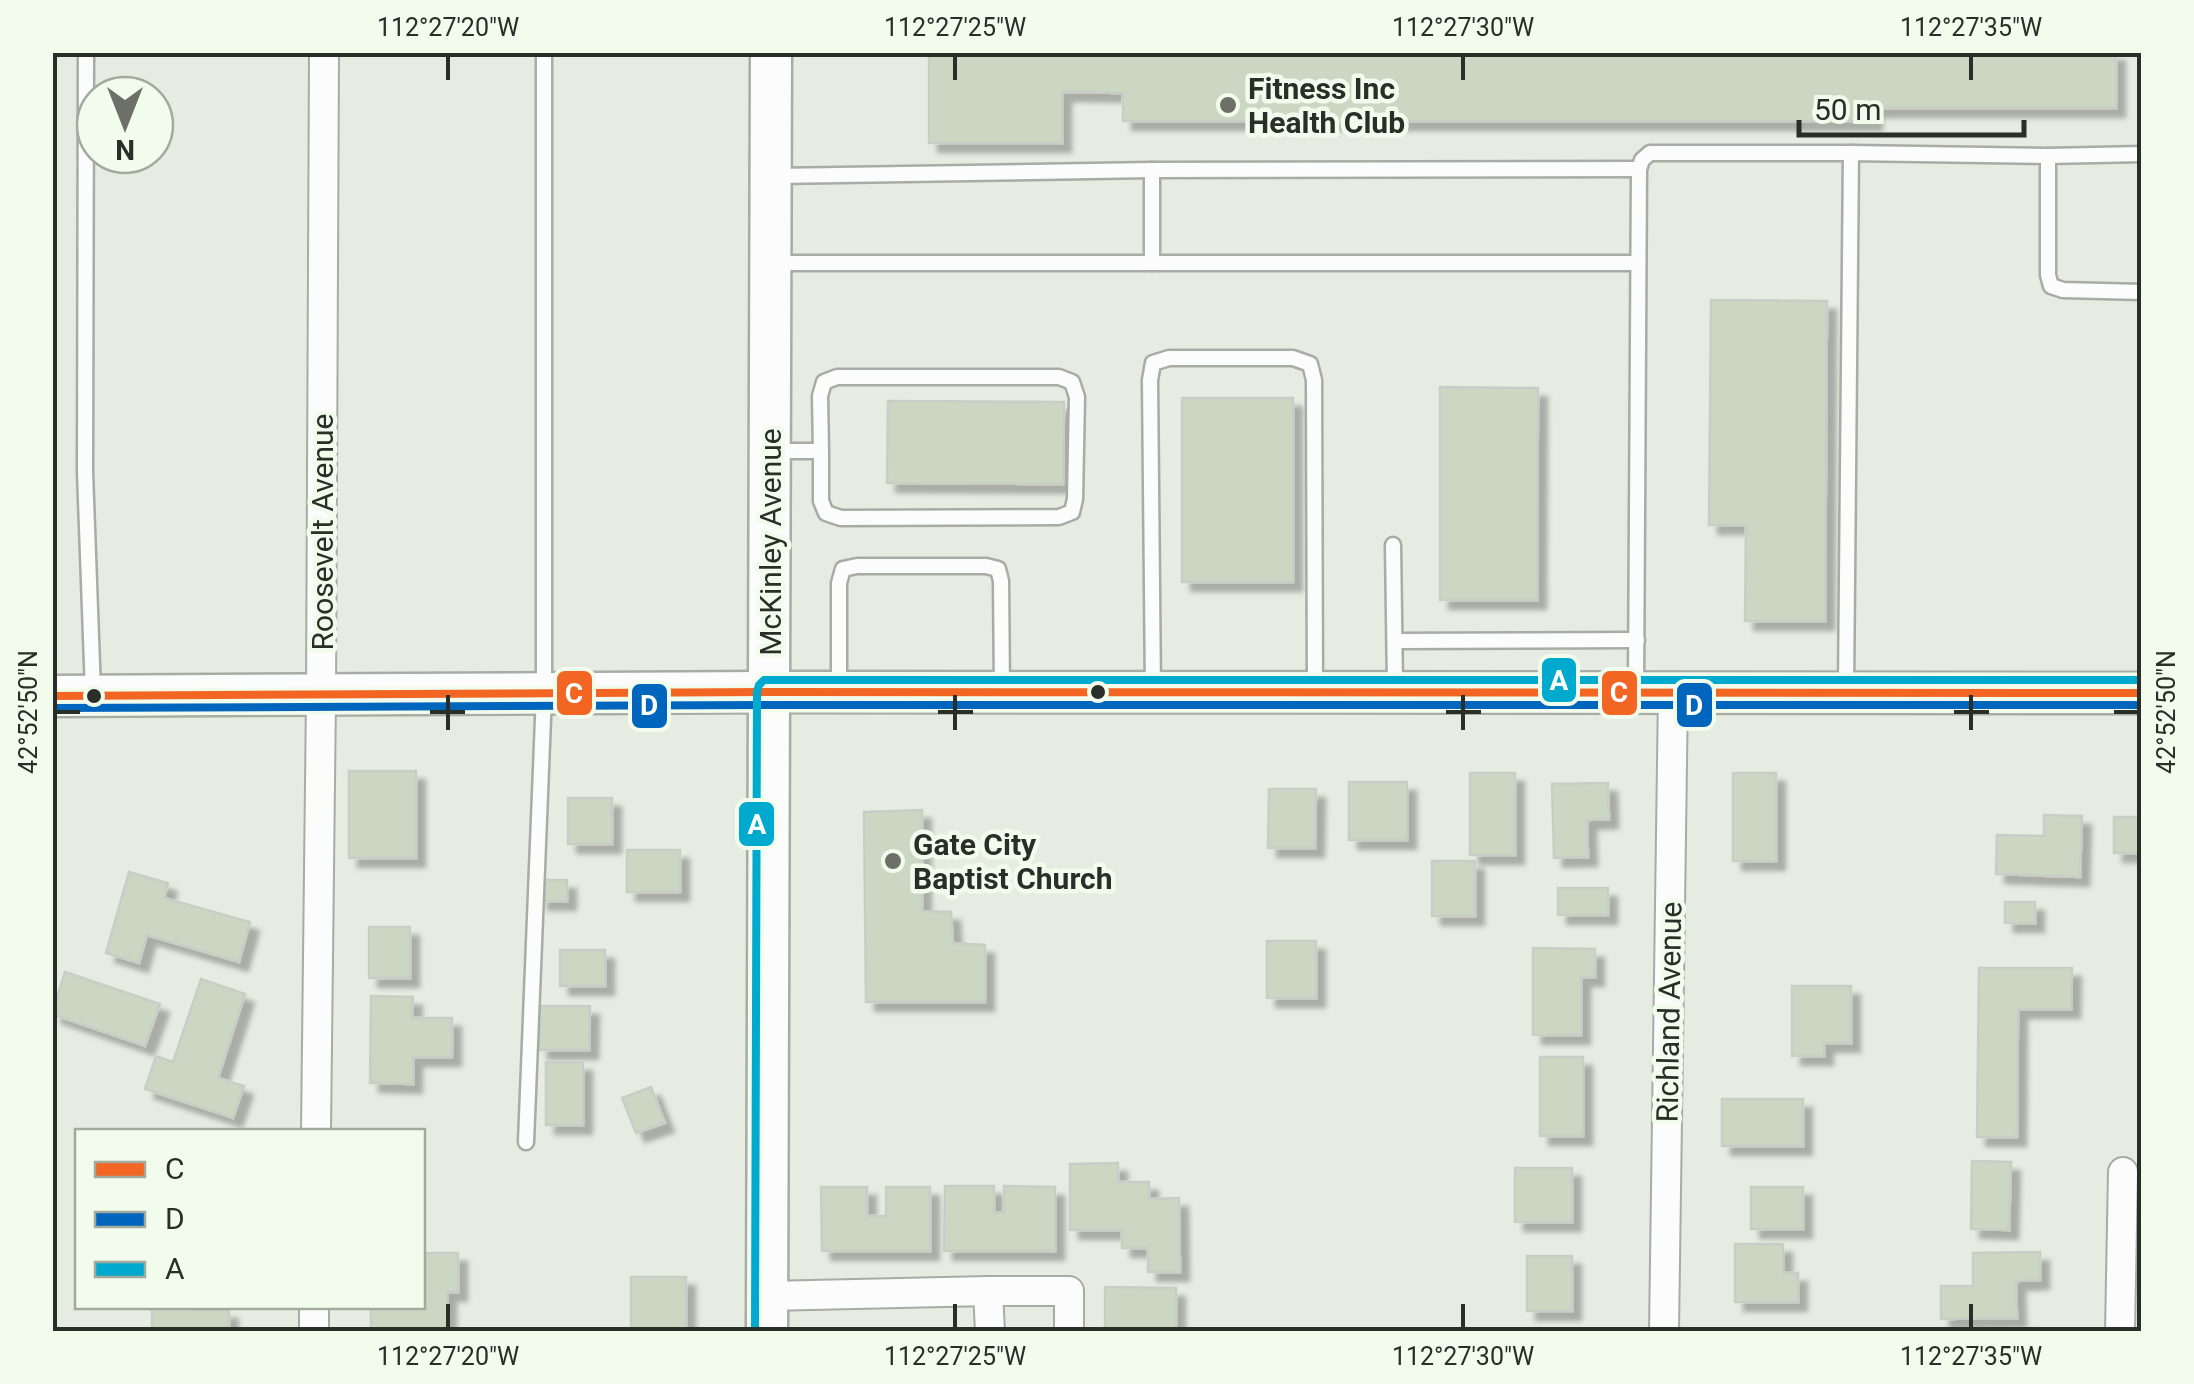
<svg xmlns="http://www.w3.org/2000/svg" width="2194" height="1384" font-family="Roboto,sans-serif">
<style>
.building{fill:#cbd7c3;stroke:#c8cdc5;stroke-width:2.5;filter:url(#shadow)}
.lines{fill:none;stroke-linecap:round;stroke-linejoin:round}
.lane-casing{stroke:#a7aca4;stroke-width:19}
.street-casing{stroke:#a7aca4;stroke-width:32}
.secondary-casing{stroke:#a7aca4;stroke-width:45}
.lane{stroke:#fbfcfb;stroke-width:14}
.street{stroke:#fbfcfb;stroke-width:28}
.secondary{stroke:#fbfcfb;stroke-width:40}
.bus-1-casing{stroke:#f2fcec;stroke-width:15}
.bus-2-casing{stroke:#f2fcec;stroke-width:15}
.bus-3-casing{stroke:#f2fcec;stroke-width:15}
.bus-1{stroke:#f26522;stroke-width:8}
.bus-2{stroke:#0065bd;stroke-width:8}
.bus-3{stroke:#00a9ce;stroke-width:8}
.ticks{fill:none;stroke:#2a2e28;stroke-width:4}
.poi-dot{fill:#6c7069;stroke:#f2fcec;stroke-width:4}
.bus-dot{fill:#2a2e28;stroke:#f2fcec;stroke-width:4}
.labels{text-anchor:middle;dominant-baseline:central;stroke-width:9;stroke-linejoin:round;paint-order:stroke}
.poi-label{font-size:30px;font-weight:bold;fill:#2a2e28;stroke:#f2fcec;text-anchor:start}
.street-label{font-size:30px;fill:#2a2e28;stroke:#f2fcec}
.line-badge{stroke:#f2fcec;stroke-width:4}
.badge-label{font-size:28px;text-anchor:middle;font-weight:bold;fill:#fff}
.neatline{fill:none;stroke:#2a2e28;stroke-width:4}
.ticks-label{font-size:25px;text-anchor:middle;fill:#2a2e28}
</style>
<defs>
<filter id="shadow"><feDropShadow dx="9" dy="9" stdDeviation="2.5" flood-color="#0004"/></filter>
</defs>
<rect width="100%" height="100%" fill="#e6ece2"/>
<!-- building -->
<g class="building">
<path d="M929 52H2116V108H1873V121H1123V93L1062 92V143H929Z"/>
<path d="M1711 300 1827 301 1825 621H1745L1746 525H1709Z"/>
<path d="M1440 387 1538 388 1537 600H1440Z"/>
<rect x="1182" y="398" width="111" height="184"/>
<path d="M888 401 1064 402 1063 484 887 483Z"/>
<rect x="349" y="771" width="67" height="87"/>
<rect x="1470" y="773" width="45" height="82"/>
<rect x="1733" y="773" width="43" height="88"/>
<rect x="1349" y="782" width="58" height="58"/>
<path d="M1608 783 1609 819 1587 820 1588 857 1554 858 1552 784Z"/>
<path d="M1269 789H1316L1315 848H1268Z"/>
<rect x="568" y="798" width="44" height="46"/>
<path d="M922 810V911L951 912 953 943 985 945V1002H866L864 812Z"/>
<path d="M2044 815 2082 816 2080 877 1996 874 1997 835 2044 836Z"/>
<rect x="2114" y="817" width="28" height="36"/>
<rect x="627" y="850" width="53" height="42"/>
<rect x="1432" y="861" width="43" height="55"/>
<path d="M129 872 168 883 164 898 250 922 239 962 147 935 139 963 106 953Z"/>
<rect x="539" y="880" width="28" height="21"/>
<rect x="1558" y="888" width="50" height="27"/>
<rect x="2005" y="902" width="30" height="21"/>
<rect x="369" y="927" width="41" height="51"/>
<rect x="1267" y="941" width="49" height="57"/>
<path d="M1533 948 1595 949V977H1581V1035H1533Z"/>
<rect x="560" y="950" width="45" height="36"/>
<path d="M1979 968H2072L2071 1009H2018L2017 1137H1977Z"/>
<path d="M65 972 160 1004 145 1046 52 1014Z"/>
<path d="M201 979 245 994 218 1078 244 1086 233 1118 145 1089 156 1056 173 1062Z"/>
<path d="M1792 986H1851V1043H1824V1056H1792Z"/>
<path d="M371 996 413 997 412 1018H452V1057H413V1084L370 1083Z"/>
<path d="M539 1006H590L589 1050H539Z"/>
<rect x="1540" y="1057" width="43" height="79"/>
<rect x="546" y="1062" width="37" height="63"/>
<path d="M651 1087 665 1123 636 1133 622 1098Z"/>
<rect x="1722" y="1099" width="81" height="47"/>
<path d="M1972 1161 2011 1162 2009 1230 1971 1229Z"/>
<path d="M1118 1163V1182H1149V1199L1179 1198 1180 1272H1148V1248H1122V1230H1070V1164Z"/>
<rect x="1515" y="1168" width="57" height="54"/>
<path d="M945 1186H994V1213H1004V1186L1055 1187V1251H944Z"/>
<path d="M821 1187H867V1216H886V1187H930V1251H822Z"/>
<rect x="1751" y="1187" width="52" height="42"/>
<path d="M1735 1244H1783V1273H1798V1302H1735Z"/>
<path d="M2040 1252V1280L2016 1281 2017 1318 1941 1319V1286H1973V1253Z"/>
<path d="M422 1253H458V1292H447V1332H371V1306H422Z"/>
<rect x="1527" y="1256" width="45" height="55"/>
<rect x="631" y="1277" width="55" height="55"/>
<path d="M1105 1287 1176 1288V1332H1105Z"/>
<path d="M152 1306H192V1310H229V1332H152Z"/>
</g>
<g class="lines">
<!-- lane casing -->
<g class="lane-casing">
<g id="lane">
<path d="M86 52 85 472 93 692"/>
<path d="M2048 156V275L2051 286 2063 290 2142 292"/>
<path d="M775 176 1152 170 1639 169"/>
<path d="M771 263H1638"/>
<path d="M1152 263V170"/>
<path d="M771 451H821V501L826 513 841 518 1059 517 1072 512 1075 499 1077 397 1072 382 1059 377H837L824 382 820 396 821 451"/>
<path d="M1393 545 1395 687"/>
<path d="M1395 641 1637 640"/>
<path d="M1636 687 1639 169 1642 160 1650 153H1851"/>
<path d="M1846 687 1851 153 2048 156 2142 154"/>
<path d="M839 689V583L843 569 857 566H986L998 569 1001 581 1002 691"/>
<path d="M1153 691 1150 380 1153 363 1169 358H1293L1310 364 1314 380 1315 689"/>
<path d="M526 1142 544 694V52"/>
</g>
</g>
<!-- street casing -->
<g class="street-casing">
<g id="street">
<path d="M316 1132 321 696 324 52"/>
<path d="M767 1296 988 1291"/>
<path d="M314 1332V1306"/>
<path d="M990 1332 988 1291H1069V1332"/>
<path d="M1664 1332 1673 693"/>
<path d="M2120 1332 2123 1172"/>
</g>
</g>
<!-- secondary casing -->
<g class="secondary-casing">
<g id="secondary">
<path d="M52 696 769 692 2142 693"/>
<path d="M767 1332 771 52"/>
</g>
</g>
<!-- lane -->
<use href="#lane" class="lane"/>
<!-- street -->
<use href="#street" class="street"/>
<!-- secondary -->
<use href="#secondary" class="secondary"/>
<!-- bus-1 casing -->
<g class="bus-1-casing">
<path id="bus-1" d="M52 696 769 692 2142 693"/>
</g>
<!-- bus-2 casing -->
<g class="bus-2-casing">
<path id="bus-2" d="M52 708 769 705H2142"/>
</g>
<!-- bus-3 casing -->
<g class="bus-3-casing">
<path id="bus-3" d="M755 1332 757 692 759 685 764 680H2142"/>
</g>
<!-- bus-1 -->
<use href="#bus-1" class="bus-1"/>
<!-- bus-2 -->
<use href="#bus-2" class="bus-2"/>
<!-- bus-3 -->
<use href="#bus-3" class="bus-3"/>
</g>
<!-- ticks -->
<path class="ticks" d="M448 55V80M955 55V80M1463 55V80M1971 55V80M448 695V730M955 695V730M1463 695V730M1971 695V730M55 712H80M430 712H465M938 712H973M1446 712H1481M1954 712H1989M2114 712H2139M448 1304V1329M955 1304V1329M1463 1304V1329M1971 1304V1329"/>
<!-- markers -->
<g class="poi-dot">
<circle cx="1228" cy="105" r="10"/>
<circle cx="893" cy="861" r="10"/>
</g>
<g class="bus-dot">
<circle cx="1098" cy="692" r="9"/>
<circle cx="94" cy="696" r="9"/>
</g>
<g class="labels">
<!-- poi labels -->
<g class="poi-label">
<text x="1248" y="88">Fitness Inc<tspan x="1248" dy="34">Health Club</tspan></text>
<text x="913" y="844">Gate City<tspan x="913" dy="34">Baptist Church</tspan></text>
</g>
<!-- street labels -->
<g class="street-label">
<text transform="translate(322 532) rotate(-90)">Roosevelt Avenue</text>
<text transform="translate(770 542) rotate(-90)">McKinley Avenue</text>
<text transform="translate(1669 1012) rotate(-89)">Richland Avenue</text>
</g>
</g>
<g class="line-badge">
<rect x="1540" y="656" width="38" height="48" rx="10" fill="#00a9ce"/>
<rect x="1600" y="669" width="39" height="48" rx="10" fill="#f26522"/>
<rect x="555" y="669" width="39" height="48" rx="10" fill="#f26522"/>
<rect x="1675" y="681" width="39" height="48" rx="10" fill="#0065bd"/>
<rect x="630" y="682" width="39" height="48" rx="10" fill="#0065bd"/>
<rect x="737" y="800" width="39" height="48" rx="10" fill="#00a9ce"/>
</g>
<g class="badge-label">
<text x="1559" y="690">A</text>
<text x="1619" y="702">C</text>
<text x="574" y="703">C</text>
<text x="1694" y="715">D</text>
<text x="649" y="715">D</text>
<text x="757" y="834">A</text>
</g>
<!-- border -->
<rect width="2194" height="1384" fill="none" stroke="#f2fcec" stroke-width="110"/>
<!-- legend -->
<rect x="75" y="1129" width="350" height="180" fill="#f2fcec" stroke="#a2aa9e" stroke-width="2.5"/>
<rect x="95" y="1162" width="50" height="15" fill="#f26522" stroke="#a2aa9e" stroke-width="2.5"/>
<text x="165" y="1179" font-size="30" fill="#2a2e28">C</text>
<rect x="95" y="1212" width="50" height="15" fill="#0065bd" stroke="#a2aa9e" stroke-width="2.5"/>
<text x="165" y="1229" font-size="30" fill="#2a2e28">D</text>
<rect x="95" y="1262" width="50" height="15" fill="#00a9ce" stroke="#a2aa9e" stroke-width="2.5"/>
<text x="165" y="1279" font-size="30" fill="#2a2e28">A</text>
<!-- north arrow -->
<g transform="translate(125 125) rotate(180)"><circle r="48" fill="#f2fcec" stroke="#a2aa9e" stroke-width="2.5"/>
<path d="M0-8L18 38L0 25L-18 38Z" fill="#6c7069"/>
<text y="-15" font-size="28" font-weight="bold" text-anchor="middle" fill="#2a2e28">N</text>
</g>
<!-- scale -->
<path d="M1799 120v15h225v-15" fill="none" stroke="#2a2e28" stroke-width="5"/>
<text x="1814" y="120" font-size="30" fill="#2a2e28" stroke="#f2fcec" stroke-width="8" paint-order="stroke">50 m</text>
<rect x="55" y="55" width="2084" height="1274" class="neatline"/>
<g class="ticks-label">
<text x="448" y="36">112°27'20"W</text>
<text x="955" y="36">112°27'25"W</text>
<text x="1463" y="36">112°27'30"W</text>
<text x="1971" y="36">112°27'35"W</text>
<text transform="translate(2166 712) rotate(-90)" y="9">42°52'50"N</text>
<text transform="translate(28 712) rotate(-90)" y="9">42°52'50"N</text>
<text x="448" y="1365">112°27'20"W</text>
<text x="955" y="1365">112°27'25"W</text>
<text x="1463" y="1365">112°27'30"W</text>
<text x="1971" y="1365">112°27'35"W</text>
</g>
</svg>
